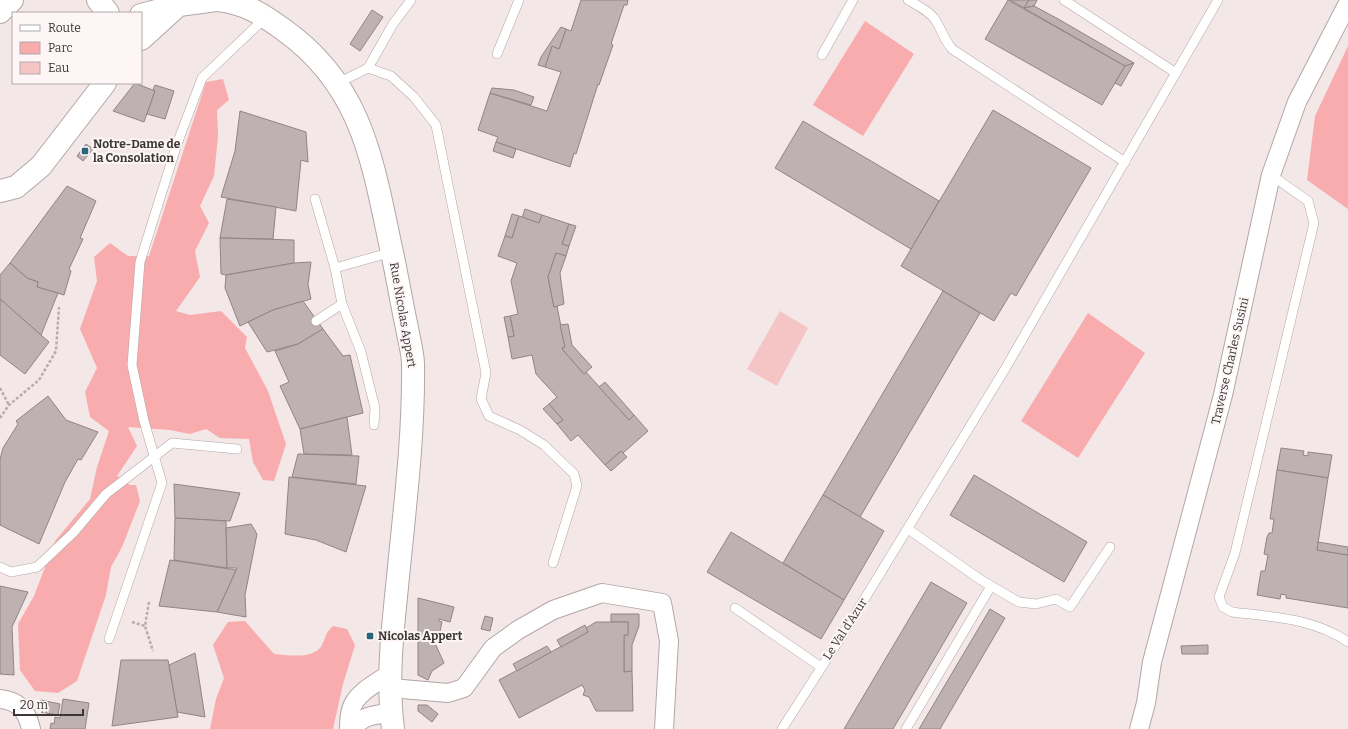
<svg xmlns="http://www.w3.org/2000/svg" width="1348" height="729" font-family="Bitter,serif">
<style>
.green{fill:#f8acae}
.water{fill:#f5c5c6}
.building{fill:#bdb1b1;stroke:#908484}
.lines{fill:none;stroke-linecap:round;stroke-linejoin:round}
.service-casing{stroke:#b3a6a6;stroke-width:10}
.minor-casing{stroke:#b3a6a6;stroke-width:20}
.tertiary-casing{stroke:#b3a6a6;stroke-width:24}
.path{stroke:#b6acac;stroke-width:2.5;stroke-dasharray:3 2;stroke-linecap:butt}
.service{stroke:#fff;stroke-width:9}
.minor{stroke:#fff;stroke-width:18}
.tertiary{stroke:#fff;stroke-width:22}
.poi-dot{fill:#28647b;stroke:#fef6f6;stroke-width:1.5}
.labels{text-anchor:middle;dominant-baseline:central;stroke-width:4;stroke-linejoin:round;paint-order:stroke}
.poi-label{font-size:12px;font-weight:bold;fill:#3c3737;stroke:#fef6f6;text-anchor:start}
.street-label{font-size:12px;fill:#3c3737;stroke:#fef6f6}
</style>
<rect width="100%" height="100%" fill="#f4e7e7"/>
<!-- green -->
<g class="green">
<path d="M865 21 914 54 863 136 813 105Z"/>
<path d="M1348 46V209L1307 180 1315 116Z"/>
<path d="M223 79 229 100 217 110 218 136 214 176 200 206 209 223 195 251 200 277 176 311 190 315 221 311 247 337 245 348 268 391 286 444 274 481 263 480 253 462 249 439 220 438 206 429 190 434 170 430 128 427 137 446 117 476 130 485H136L140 501 122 547 111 567 106 595 77 681 58 693 35 691 20 670 18 624 34 596 55 541 90 499 97 467 109 431 90 417 85 392 97 368 80 329 97 281 94 257 110 243 128 256H149L206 82Z"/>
<path d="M1088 313 1145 353 1078 458 1021 421Z"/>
<path d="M245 621 274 654C288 655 314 660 322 645 327 635 324 635 333 626L347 629 355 645 343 684 333 729H210L216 699 224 678 213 645 228 622Z"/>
</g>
<!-- water -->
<path class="water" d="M780 311 808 328 777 386 747 369Z"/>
<!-- building -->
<g class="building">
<path d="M581 0H628L627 5H624L611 44 613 45 599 85 598 84 576 154 574 153 570 167 496 142 498 137 478 130 490 93 547 111 561 72 545 67 552 46 559 49 566 29 571 31Z"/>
<path d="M1008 0 1125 66 1102 105 985 39Z"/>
<path d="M1010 0H1029L1024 8Z"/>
<path d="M1029 0H1037L1034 6 1024 8Z"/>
<path d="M1034 6 1060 20 1134 63 1125 66 1024 8Z"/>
<path d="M372 10 383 17 360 51 350 44Z"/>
<path d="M561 27 566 29 559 49 552 46 545 67 538 65 541 57Z"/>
<path d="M1134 63 1121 86 1115 83 1125 66Z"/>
<path d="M135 83 155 91 144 122 113 111Z"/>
<path d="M155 85 174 91 165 119 147 114 155 91 153 90Z"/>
<path d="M492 88 514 90 534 97 531 105 490 93Z"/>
<path d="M993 110 1091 168 1016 296 1011 293 994 321 901 266Z"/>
<path d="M240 111 306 132 308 162 301 160 296 211 221 197 235 151Z"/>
<path d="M803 121 939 201 911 249 775 168Z"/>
<path d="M496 142 516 149 513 158 493 151Z"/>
<path d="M86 144 93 149 83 161 77 156Z"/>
<path d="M67 186 96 201 80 238 83 239 69 269 71 271 64 295 37 287 38 282 27 278 10 263Z"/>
<path d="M227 199 276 207 273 239 220 238Z"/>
<path d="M525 209 542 215 539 223 522 218Z"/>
<path d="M512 214 519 216 512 238 505 236Z"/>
<path d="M542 215 569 224 562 244 569 246 566 256 556 253 548 277 554 307 557 306 565 347 562 348 563 350 584 374 586 372 629 420 634 415 648 431 623 453 621 451 605 465 578 435 571 441 557 424 563 420 549 404 557 397 536 374 532 355 512 359 508 337 514 336 510 316 518 314 511 281 517 263 498 256 505 236 512 238 519 216 539 223Z"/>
<path d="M569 224 576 226 569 246 562 244Z"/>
<path d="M220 238 294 240V263L226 275 221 274Z"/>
<path d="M556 253 566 256 560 273 564 304 554 307 548 277Z"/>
<path d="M311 262 308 285 311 299 273 310 240 326 225 288 226 275 294 263Z"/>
<path d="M10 263 27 278 38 282 37 287 58 293 41 335 0 299V275Z"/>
<path d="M943 291 980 313 860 517 823 495Z"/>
<path d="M0 299 49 342 25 374 0 355Z"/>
<path d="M303 301 323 329 298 344 267 352 248 322 273 310Z"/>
<path d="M510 316 514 336 508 337 504 317Z"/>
<path d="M568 324 572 345 592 367 584 374 563 350 562 348 565 347 560 325Z"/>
<path d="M323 329 343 356 350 355 363 413 300 429 280 386 289 382 275 351 298 344Z"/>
<path d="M605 382 634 415 629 420 599 387Z"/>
<path d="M48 396 66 420 98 432 81 460 78 459 65 482 39 544 0 525V459L3 448 18 424 16 421Z"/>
<path d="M549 404 563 420 557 424 543 409Z"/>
<path d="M347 417 352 455 304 454 300 429Z"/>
<path d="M1281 448 1304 451 1303 455 1308 456V452L1332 455 1328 478 1277 470Z"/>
<path d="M621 451 627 457 611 471 605 465Z"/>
<path d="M298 454 359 456 356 484 292 477Z"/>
<path d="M1277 470 1328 478 1317 550 1348 555V608L1286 598V595L1281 594 1280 599 1257 595 1261 571H1265L1268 555 1264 554 1267 537 1269 533H1272L1274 519H1270Z"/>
<path d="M974 475 1087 542 1064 582 950 515Z"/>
<path d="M289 477 366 486 346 552 316 540 285 534Z"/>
<path d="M174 484 240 493 230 521 175 518Z"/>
<path d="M823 495 884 531 844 600 783 563Z"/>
<path d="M175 518 226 521 227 568 174 560Z"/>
<path d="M251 524 257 534 245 595 246 617 217 612 237 568H227L226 528Z"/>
<path d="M731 532 844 600 821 639 707 572Z"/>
<path d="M1318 542 1348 547V555L1317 550Z"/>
<path d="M170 560 236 570 217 612 159 606Z"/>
<path d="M931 582 967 603 893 729H844Z"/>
<path d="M0 586 28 592 12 627 14 675 0 674Z"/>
<path d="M418 598 454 607 450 622 439 619V621L442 622 439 636 435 634 434 641 444 663 432 671 428 680 418 675Z"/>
<path d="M990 609 1005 618 940 729H919Z"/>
<path d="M611 614H639V626L632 645V671L624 672V635H628V622H611Z"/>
<path d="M485 616 493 618 490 631 481 629Z"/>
<path d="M596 622H628V635H624V672L632 671 633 711H596L589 697 583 695 585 690 582 685 519 718 499 680 588 632 586 628Z"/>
<path d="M585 625 588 632 561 647 557 640Z"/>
<path d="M1208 645V654H1182L1181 646Z"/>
<path d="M547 646 551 652 517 671 513 664Z"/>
<path d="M195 653 205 717 177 712 169 665Z"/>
<path d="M121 660H168L178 717 112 726Z"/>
<path d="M63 699 89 703 85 729H50L51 723 54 724 55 717 60 718Z"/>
<path d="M41 700 60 704 58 715 40 712Z"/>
<path d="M418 705H427L438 714 432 722 418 711Z"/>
</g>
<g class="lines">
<!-- service casing -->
<g class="service-casing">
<g id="service">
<path d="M908 0C918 6 930 11 936 21 943 32 943 38 952 49L1125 162"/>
<path d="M1064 0 1176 73"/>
<path d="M497 54 519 0"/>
<path d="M822 55 853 0"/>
<path d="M368 68 393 24 411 0"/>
<path d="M338 83 368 68 391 76 414 97 436 125 486 373 481 399 489 416 520 430 544 445 574 474 577 486 553 563"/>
<path d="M1271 175 1308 201 1314 223 1235 553 1219 597 1223 607 1232 612C1272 617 1314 618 1348 642"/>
<path d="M315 199 335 268 342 304 361 352 375 408 374 425"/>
<path d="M335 268 392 252"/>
<path d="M316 321 342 304"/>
<path d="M908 529 981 580 1019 602 1036 604 1056 599 1070 607 1110 547"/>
<path d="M0 567 11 572 37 567 73 533 106 494 172 443 237 449"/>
<path d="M735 608 821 667"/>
<path d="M109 639 162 483 144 421 132 365 140 262 177 144 202 78 266 17"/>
<path d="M782 729 848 626 1005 369 1218 0"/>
<path d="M906 729 991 586"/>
</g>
</g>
<!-- minor casing -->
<g class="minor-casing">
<g id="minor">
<path d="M391 688 448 693 464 688 493 648 518 630 553 610 602 593 662 603 669 641 664 729"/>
<path d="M0 699C19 701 27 711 31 729"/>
<path d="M349 729C349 723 349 716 351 710 355 693 378 682 391 673"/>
<path d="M351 729C364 715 373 715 391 713"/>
<path d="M1139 729 1146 703 1152 662 1223 395 1271 175 1297 102 1348 3"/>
</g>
</g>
<!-- tertiary casing -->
<g class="tertiary-casing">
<g id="tertiary">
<path d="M98 0 108 13"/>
<path d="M218 0C245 3 262 14 284 30 365 88 373 166 393 257 398 281 402 305 407 328 409 340 413 353 413 364 414 439 404 513 397 587 392 634 387 682 393 729"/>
<path d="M0 12 12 0"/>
<path d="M141 15 179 5 216 0"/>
<path d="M141 39 174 9"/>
<path d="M0 191 16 187 41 166 105 83"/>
</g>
</g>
<!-- path -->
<g class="path">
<path d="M0 388 9 405"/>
<path d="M0 418 9 405 39 380 56 351 59 307"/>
<path d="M149 602 145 626 153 651"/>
<path d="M132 622 145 626"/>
</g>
<!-- service -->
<use href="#service" class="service"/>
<!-- minor -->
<use href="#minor" class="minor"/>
<!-- tertiary -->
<use href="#tertiary" class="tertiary"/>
</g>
<!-- markers -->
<g class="poi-dot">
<rect x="81" y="147" width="8" height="8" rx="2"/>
<rect x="366" y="632" width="8" height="8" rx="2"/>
</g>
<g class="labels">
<!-- poi labels -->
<g class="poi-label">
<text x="93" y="144">Notre-Dame de<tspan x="93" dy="14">la Consolation</tspan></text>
<text x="378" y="636">Nicolas Appert</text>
</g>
<!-- street labels -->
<g class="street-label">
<text transform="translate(403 315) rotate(80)">Rue Nicolas Appert</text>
<text transform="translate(1230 361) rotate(-77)">Traverse Charles Susini</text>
<text transform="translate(845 629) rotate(-57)">Le Val d'Azur</text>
</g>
</g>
<!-- legend -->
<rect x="12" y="12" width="130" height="72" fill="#fef6f6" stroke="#b0aaaa"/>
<rect x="20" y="25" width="20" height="6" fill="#ffffff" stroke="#b0aaaa"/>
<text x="48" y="32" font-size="12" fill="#3c3737">Route</text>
<rect x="20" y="42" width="20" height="12" fill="#f8acae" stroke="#b0aaaa"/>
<text x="48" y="52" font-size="12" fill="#3c3737">Parc</text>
<rect x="20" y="62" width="20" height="12" fill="#f5c5c6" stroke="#b0aaaa"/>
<text x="48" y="72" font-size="12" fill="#3c3737">Eau</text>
<!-- scale -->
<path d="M14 709v6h69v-6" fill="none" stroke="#3c3737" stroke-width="2"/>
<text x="20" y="709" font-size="12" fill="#3c3737" stroke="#fef6f6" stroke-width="3" paint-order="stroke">20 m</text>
</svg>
